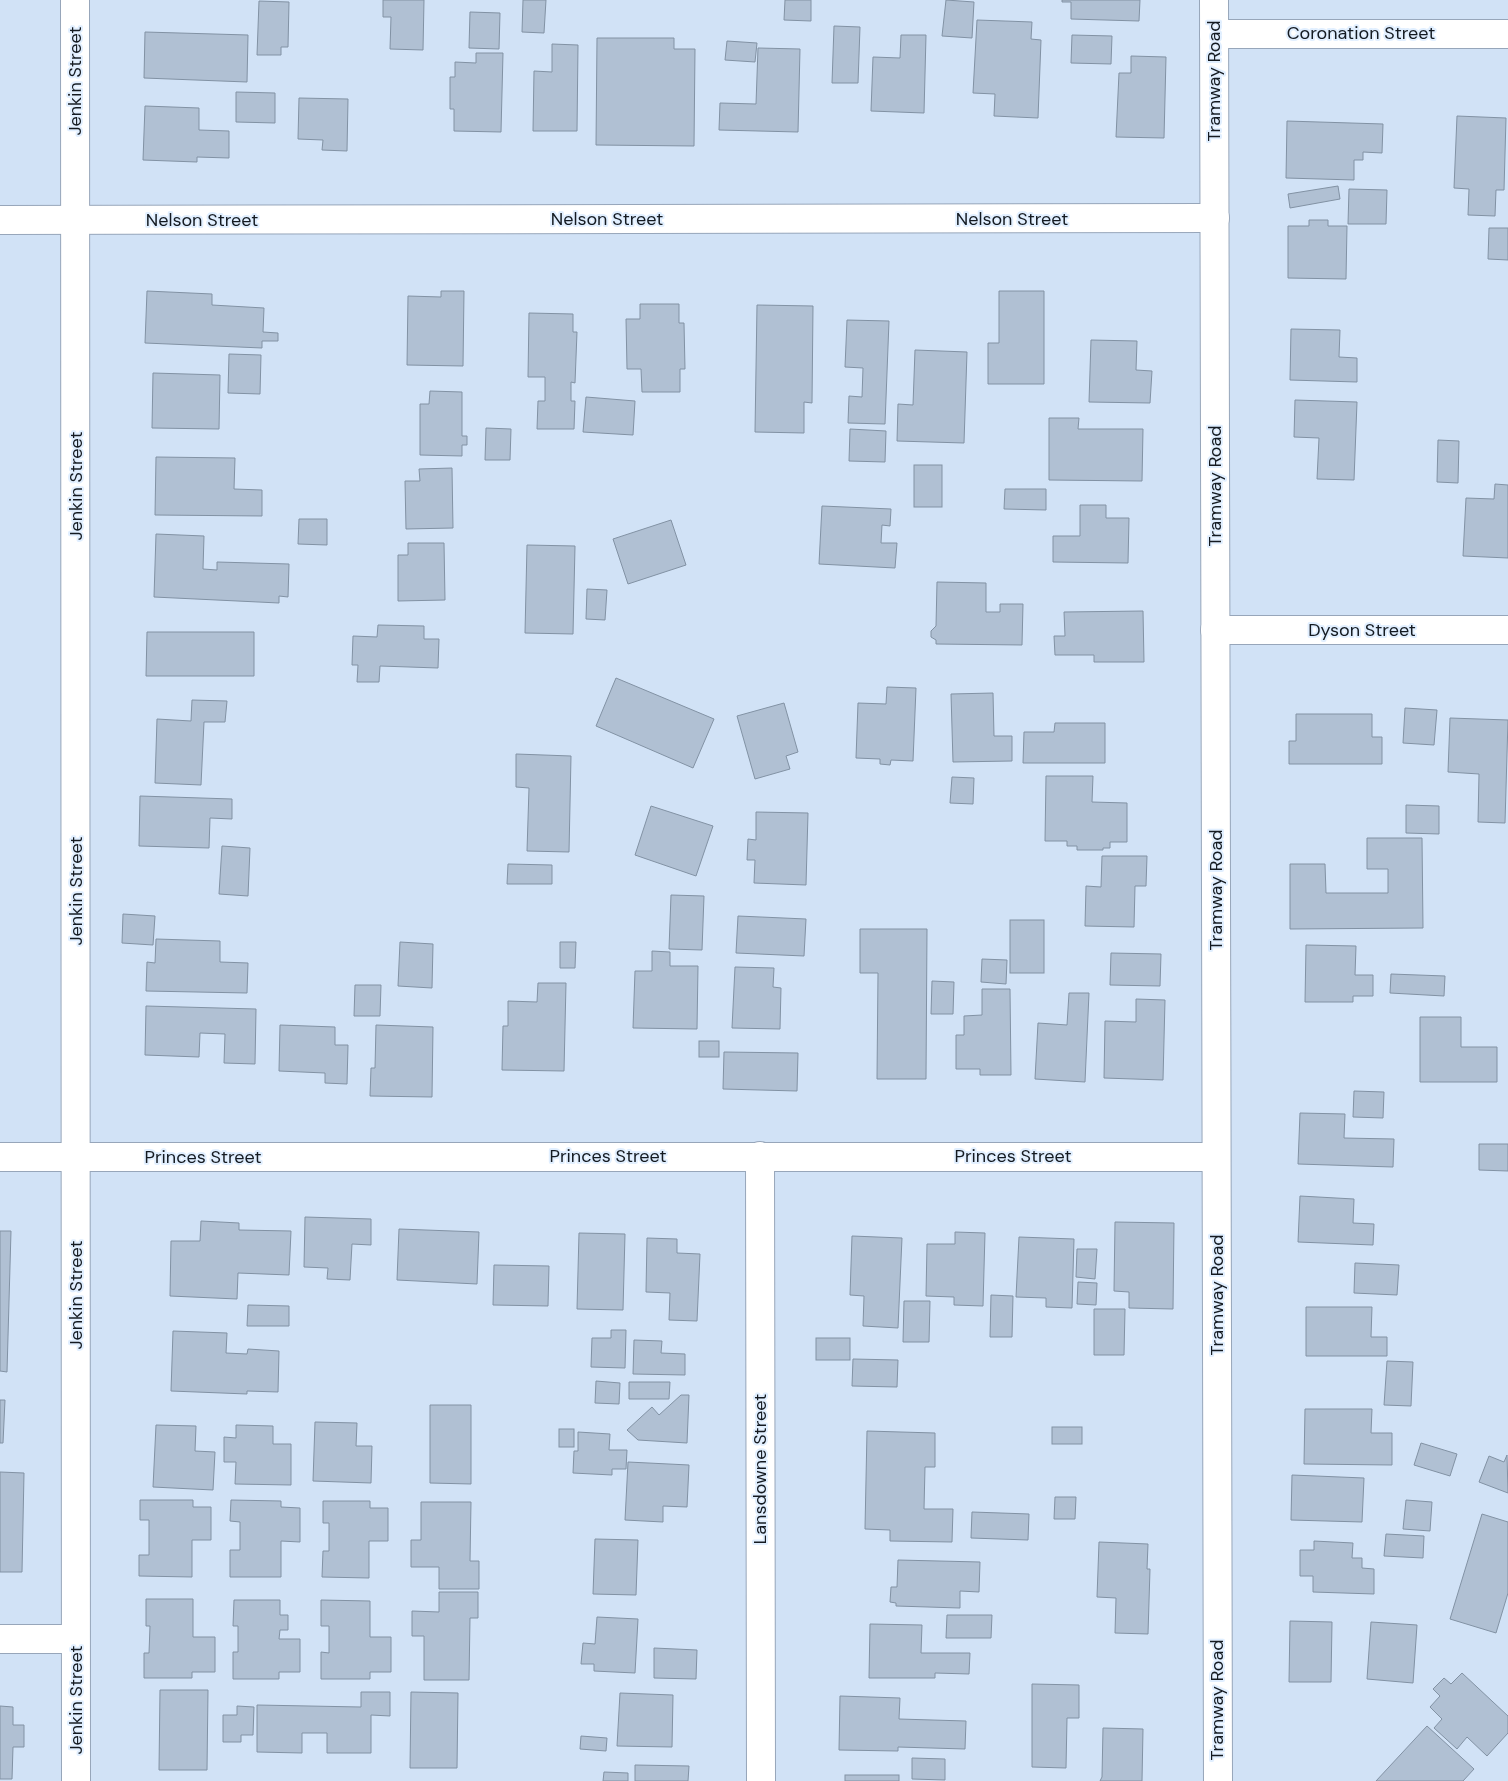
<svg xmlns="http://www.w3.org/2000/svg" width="1508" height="1781" font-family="'DM Sans',sans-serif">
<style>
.building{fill:#b0c0d3;stroke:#8292a4}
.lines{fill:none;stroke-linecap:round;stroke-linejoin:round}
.minor-casing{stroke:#97a6ba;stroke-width:30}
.tertiary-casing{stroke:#97a6ba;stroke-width:30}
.minor{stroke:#fff;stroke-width:28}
.tertiary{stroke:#fff;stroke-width:28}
.labels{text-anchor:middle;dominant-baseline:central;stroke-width:4;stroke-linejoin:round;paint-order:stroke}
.street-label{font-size:18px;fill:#141a21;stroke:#e1efff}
</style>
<rect width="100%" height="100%" fill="#d1e2f6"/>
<!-- building -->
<g class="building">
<path d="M383 0H424L423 50 390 49 391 17H383Z"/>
<path d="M523 0H546L544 33 522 32Z"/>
<path d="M785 0H811V21L784 20Z"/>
<path d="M946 0 974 2 972 38 942 36Z"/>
<path d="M1062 0H1140L1139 21 1071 19V2H1062Z"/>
<path d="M259 1 289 2 288 47H281V55H257Z"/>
<path d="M470 12 500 13 499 49 469 48Z"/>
<path d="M977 20 1032 22 1031 39 1041 40 1038 118 994 116 995 94 973 93Z"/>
<path d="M834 26 860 27 858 83H832Z"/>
<path d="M145 32 248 35 247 82 144 78Z"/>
<path d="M901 35H926L924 113 871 111 873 57 900 58Z"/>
<path d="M1072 35 1112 36 1111 64 1071 63Z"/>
<path d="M597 38H674V49H695L694 146 596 145Z"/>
<path d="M727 41 757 43 755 62 725 60Z"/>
<path d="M552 44 578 45 577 131H533L534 71 552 72Z"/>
<path d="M758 48 800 49 798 132 719 130 720 103 756 104Z"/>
<path d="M476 53H503L501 132 454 131V109H450V77H455V62L476 63Z"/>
<path d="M1131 56 1166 57 1164 138 1116 137 1119 73H1131Z"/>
<path d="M236 92 275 93V123L236 122Z"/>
<path d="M299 98 348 99 347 151 322 150 323 140 298 139Z"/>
<path d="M145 106 199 108V130L229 131V158L197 157V162L143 160Z"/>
<path d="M1457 116 1506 118 1504 190H1496L1495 216 1468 215 1469 189 1454 188Z"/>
<path d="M1287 121 1383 124 1382 153 1363 152V160H1354V180L1286 178Z"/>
<path d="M1338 186 1340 199 1290 208 1288 194Z"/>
<path d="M1349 189 1387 190 1386 224H1348Z"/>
<path d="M1309 220H1328V226H1347L1346 279 1288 278V226H1309Z"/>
<path d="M1489 228H1508V260L1488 259Z"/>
<path d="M147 291 212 294V305L264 308 263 332 278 333V341H262V348L145 343Z"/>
<path d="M441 291H464L463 366 407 365 408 296 441 297Z"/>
<path d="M999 291H1044V384H988V343H999Z"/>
<path d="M640 304H679V323H684L685 369H680V392H642L641 369H627L626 319H640Z"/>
<path d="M757 305 813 306 812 403 804 402V433L755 432Z"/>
<path d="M529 313 573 314V332H577L575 383 571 382V401H575L574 429H537L538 401H545V377H528Z"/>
<path d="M847 320 889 321 885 424 848 423 849 396 862 397 863 368 845 367Z"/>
<path d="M1291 329 1340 330 1339 357 1357 358V382L1290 380Z"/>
<path d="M1091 340 1137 341 1136 370 1152 371 1150 403 1089 402Z"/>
<path d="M915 350 967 352 964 443 897 441 898 404 913 405Z"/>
<path d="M229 354 261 355 260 394 228 393Z"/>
<path d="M153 373 220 375 219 429 152 428Z"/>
<path d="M430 391 462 392V436H467V445H462V456L420 455V404H429Z"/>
<path d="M586 397 635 401 633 435 583 432Z"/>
<path d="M1295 400 1357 402 1354 480 1317 479 1319 438 1294 437Z"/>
<path d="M1049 418H1079L1078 429H1143L1142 481 1049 480Z"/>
<path d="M486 428 511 429 510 460H485Z"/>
<path d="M850 429 886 431 885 462 849 461Z"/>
<path d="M1438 440 1459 441 1458 483 1437 482Z"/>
<path d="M156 457 235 458 234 489 262 490V516L155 515Z"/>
<rect x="914" y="465" width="28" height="42"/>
<path d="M452 468 453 528 406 529 405 481H420L419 469Z"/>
<path d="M1495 484 1508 485V558L1463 556 1466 498 1494 499Z"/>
<path d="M1005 489H1046V510L1004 509Z"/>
<path d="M1080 505H1106V518H1129L1128 563 1053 562V536H1080Z"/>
<path d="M822 506 891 509 890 526 882 525 881 543H897L895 568 819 564Z"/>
<path d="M299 519H327V545L298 544Z"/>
<path d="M671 520 686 565 628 584 613 539Z"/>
<path d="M156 534 204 536 203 569 217 570V562L289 564 288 597 279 596V603L154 597Z"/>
<path d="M408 543H444L445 600 398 601V555H408Z"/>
<path d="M527 545 575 546 573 634 525 633Z"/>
<path d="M937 582 986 583V612H1000V604H1023L1022 645 936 644V640L931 637V631L936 626Z"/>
<path d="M587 589 607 590 605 620 586 619Z"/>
<path d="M1143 611 1144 662H1094V655H1055L1054 636H1065L1064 612Z"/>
<path d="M378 625 424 626V639H439L438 668 380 666 379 682H357L358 665H352L353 636 377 637Z"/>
<path d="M147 632H254V676H146Z"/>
<path d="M616 678 714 719 693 768 596 726Z"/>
<path d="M887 687 916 688 913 761 891 760 890 765 880 764V759L856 758 858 703 886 704Z"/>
<path d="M993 693 994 736H1012V761L953 762 951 694Z"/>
<path d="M192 700 227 701 225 722H204L201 785 155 783 157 719 191 721Z"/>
<path d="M784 703 798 752 786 756 790 769 755 779 737 716Z"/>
<path d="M1405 708 1437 710 1434 745 1403 743Z"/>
<path d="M1296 714H1372V737H1382V764H1289V741H1296Z"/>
<path d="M1450 718 1508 720 1505 823 1478 822 1479 774 1448 772Z"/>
<path d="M1055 723H1105V763H1023L1024 732H1054Z"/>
<path d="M516 754 571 756 569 852 527 851 529 788 516 787Z"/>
<path d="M1046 776H1093L1092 802 1127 803V842H1110V848H1103V850H1077V846H1067V841H1045Z"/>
<path d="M952 777 974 778 973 804 950 803Z"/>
<path d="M140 796 232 799V819L210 818 209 848 139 846Z"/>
<path d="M1406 805 1439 806V834L1406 833Z"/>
<path d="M651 806 713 826 696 876 635 855Z"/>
<path d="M756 812 808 813 806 885 754 883 755 860H747L748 839 756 840Z"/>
<path d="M1367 838H1422L1423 928 1290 929V864H1325L1326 893H1388V869H1367Z"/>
<path d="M222 846 250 848 248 896 219 894Z"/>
<path d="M1102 856H1147L1146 886H1135L1134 927 1085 926 1086 886 1101 887Z"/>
<path d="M508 864 552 865V884H507Z"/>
<path d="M671 895 704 896 702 950 669 949Z"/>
<path d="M123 914 155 916 153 945 122 943Z"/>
<path d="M738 916 806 919 804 956 736 953Z"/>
<rect x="1010" y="920" width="34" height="53"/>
<path d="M860 929H927L926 1079H877L878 973H860Z"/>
<path d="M156 939 220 941V962L248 963 247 993 146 991 147 962 155 963Z"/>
<path d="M400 942 433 944 432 988 398 986Z"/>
<path d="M560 942H576L575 968H560Z"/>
<path d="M1306 945 1356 946 1355 975H1373V996H1353V1002H1305Z"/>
<path d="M652 951 670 952V966H698L697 1029 633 1028 635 971H652Z"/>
<path d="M1111 953 1161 954 1160 986 1110 985Z"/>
<path d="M982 959 1007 960 1006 984 981 982Z"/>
<path d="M735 967 774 968 773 987 781 988 780 1029 732 1028Z"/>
<path d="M1391 974 1445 976 1444 996 1390 993Z"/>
<path d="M932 981 954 982 953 1014H931Z"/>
<path d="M538 983H566L564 1071 502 1070 503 1026H508V1001L537 1002Z"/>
<path d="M355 985H381L380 1016H354Z"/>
<path d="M982 989H1010L1011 1075H980V1069H956V1035H964V1016L982 1015Z"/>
<path d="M1069 993H1089L1085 1082 1035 1079 1038 1023 1067 1025Z"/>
<path d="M1136 999 1165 1000 1163 1080 1104 1078 1105 1021 1136 1022Z"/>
<path d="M146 1006 256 1009 255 1064 224 1063 225 1034 200 1033 199 1057 145 1055Z"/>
<path d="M1420 1017H1461V1047H1497V1082H1420Z"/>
<path d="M280 1025 335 1027V1045H348L347 1084 325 1083V1073L279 1071Z"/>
<path d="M376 1025 433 1027 432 1097 370 1096 371 1068H375Z"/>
<rect x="699" y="1041" width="20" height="16"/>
<path d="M724 1052 798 1053 797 1091 723 1089Z"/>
<path d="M1354 1091 1384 1092 1383 1118 1353 1117Z"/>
<path d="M1300 1113 1345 1114 1344 1138 1394 1139 1393 1167 1298 1164Z"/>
<path d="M1479 1144H1508V1171L1479 1170Z"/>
<path d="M1300 1196 1354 1199 1353 1223 1374 1224 1373 1245 1298 1242Z"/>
<path d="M305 1217 371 1219V1245L352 1244 350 1280 327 1279 328 1268 304 1267Z"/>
<path d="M201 1221 239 1223V1230L291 1231 289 1275 238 1273 237 1299 170 1296 171 1241H200Z"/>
<path d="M1115 1222 1174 1223 1173 1309 1129 1308V1292L1114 1291Z"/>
<path d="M399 1229 479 1232 477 1284 397 1280Z"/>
<path d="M0 1231H11L7 1372 0 1371Z"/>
<path d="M955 1232 985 1233 983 1306 954 1305V1297L926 1296 927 1244H955Z"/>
<path d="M579 1233 625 1234 623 1310 577 1309Z"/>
<path d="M852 1236 902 1238 898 1328 863 1326 864 1296 850 1295Z"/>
<path d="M1019 1237 1074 1239 1072 1308 1046 1307V1298L1016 1297Z"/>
<path d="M647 1238 677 1239V1253L700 1254 697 1321 669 1320 670 1293 646 1292Z"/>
<path d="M1077 1249H1097L1095 1279 1076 1277Z"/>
<path d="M1355 1263 1399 1265 1397 1295 1354 1293Z"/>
<path d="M494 1265 549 1266 548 1306 493 1305Z"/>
<path d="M1078 1282 1097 1283 1096 1305 1077 1304Z"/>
<path d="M991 1295 1013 1296 1012 1337H990Z"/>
<path d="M904 1301H930L929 1342H903Z"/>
<path d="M248 1305 289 1306V1326H247Z"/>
<path d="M1306 1307H1372L1371 1337H1387V1356H1306Z"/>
<path d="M1094 1309H1125L1124 1355H1094Z"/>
<path d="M611 1330H626L625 1368 591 1367 592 1338H611Z"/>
<path d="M173 1331 227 1333 226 1353 247 1354 248 1349 279 1351 278 1392 247 1391V1394L171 1391Z"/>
<rect x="816" y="1338" width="34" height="22"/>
<path d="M634 1340 662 1341 661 1353 685 1354V1375L633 1374Z"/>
<path d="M853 1359 898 1360 897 1387 852 1386Z"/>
<path d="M1387 1361 1413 1362 1411 1406 1384 1405Z"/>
<path d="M596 1381 620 1383 619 1404 595 1403Z"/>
<path d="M629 1382H670L669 1399H629Z"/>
<path d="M681 1395H689L687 1443 638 1440 627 1430 652 1407 659 1415Z"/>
<path d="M0 1400H5L3 1443H0Z"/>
<path d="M430 1405H471V1484L430 1483Z"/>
<path d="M1305 1409H1372L1371 1433H1392V1465L1304 1464Z"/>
<path d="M315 1422 357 1423 356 1446H372L371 1483 313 1481Z"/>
<path d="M156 1425 196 1426 195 1451 215 1452 213 1490 153 1487Z"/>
<path d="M236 1425 273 1426V1444H291V1485L235 1484 236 1462H224V1437L236 1438Z"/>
<rect x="1052" y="1427" width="30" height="17"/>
<rect x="559" y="1429" width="15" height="18"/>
<path d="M867 1431 935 1433V1467H925L924 1509H953L952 1542 890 1541V1530L865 1529Z"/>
<path d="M578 1432 610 1434 609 1450H627L626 1469H612V1475L573 1473 574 1451H578Z"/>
<path d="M1421 1443 1457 1454 1450 1476 1414 1465Z"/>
<path d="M1507 1455 1508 1493 1479 1482 1489 1456 1504 1462Z"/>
<path d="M628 1462 689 1465 687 1507 663 1506V1522L625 1520Z"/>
<path d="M0 1472 24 1473 22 1572H0Z"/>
<path d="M1292 1475 1364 1478 1362 1522 1291 1520Z"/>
<path d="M1055 1497H1076L1075 1519H1054Z"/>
<path d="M140 1500H193V1507H211V1540H192V1577L139 1576V1555H149V1520H140Z"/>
<path d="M231 1500 281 1501V1507L300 1508V1542L281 1541V1577H230V1550H240V1522L230 1521Z"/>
<path d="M1406 1500 1432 1502 1430 1531 1403 1529Z"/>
<path d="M323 1501H370V1508H388V1541H369V1578L322 1577 323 1551H329V1523H323Z"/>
<path d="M421 1502H471L470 1561H479V1589H439V1567H411V1540H421Z"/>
<path d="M972 1512 1029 1514 1028 1540 971 1538Z"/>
<path d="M1482 1514 1508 1522V1593L1496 1633 1450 1619Z"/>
<path d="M1386 1534 1424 1536 1423 1558 1384 1556Z"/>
<path d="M595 1539 638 1540 636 1595 593 1594Z"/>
<path d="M1314 1541 1353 1543 1352 1558H1362V1568L1374 1569V1594L1313 1592V1576H1300V1550H1314Z"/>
<path d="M1099 1542 1148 1544 1147 1569H1150L1148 1634 1115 1633 1116 1598 1097 1597Z"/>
<path d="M898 1560 980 1562 979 1592 960 1591V1608L896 1606V1603L890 1602 891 1587H897Z"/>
<path d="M439 1592H478V1618H470L469 1680H424V1636H412V1611L439 1612Z"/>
<path d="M146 1599H193V1637H215V1672H192V1678H144V1653H149L150 1626H146Z"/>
<path d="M234 1600H280V1615H288V1630H280L279 1639H300V1672H279V1679H233V1652H238V1626H233Z"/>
<path d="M321 1600 370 1601V1637H391V1672H370V1679H321V1652L329 1653V1626H321Z"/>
<path d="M947 1615H992L991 1638H946Z"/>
<path d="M597 1617 638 1619 635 1673 594 1671V1664H581L583 1643 595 1644Z"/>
<path d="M1290 1621 1332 1622 1331 1682H1289Z"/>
<path d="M1371 1622 1417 1625 1413 1683 1367 1679Z"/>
<path d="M870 1624 922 1625 921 1653H970L969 1674 935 1673V1678H869Z"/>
<path d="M654 1648 697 1650 696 1679 654 1678Z"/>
<path d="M1462 1673 1508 1716V1733L1487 1756 1467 1737 1457 1749 1434 1728 1442 1719 1430 1707 1440 1696 1433 1689 1444 1678 1451 1684Z"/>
<path d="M1032 1684 1079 1685V1718H1067L1066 1768 1032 1767Z"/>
<path d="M160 1690H208L207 1770H159Z"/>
<path d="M361 1692H390V1716L371 1715V1753H327V1733H302V1753L257 1752V1705L361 1707Z"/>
<path d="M411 1692 458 1693 457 1768H410Z"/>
<path d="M620 1693 673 1695 672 1747 617 1746Z"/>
<path d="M840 1696 900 1698 899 1719 966 1721 965 1749 898 1747V1751L839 1750Z"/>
<path d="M0 1706 13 1707V1725H24V1747H13L12 1779H0Z"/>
<path d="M237 1706 254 1707 253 1735H241V1742H223V1715H237Z"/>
<path d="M1427 1726 1474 1769 1463 1781H1376Z"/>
<path d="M1103 1728 1143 1729 1142 1781H1100L1102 1777Z"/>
<path d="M581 1736 607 1738 606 1751 580 1749Z"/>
<path d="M912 1758 945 1759V1780L912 1779Z"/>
<path d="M635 1765 689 1766 688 1781H635Z"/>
<path d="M604 1772 628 1773V1781H603Z"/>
<rect x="845" y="1775" width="54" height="6"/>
</g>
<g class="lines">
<!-- minor casing -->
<g class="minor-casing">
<g id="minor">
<path d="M75 0 76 1781"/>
<path d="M1214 34H1508"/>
<path d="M0 220 1215 218"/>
<path d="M1215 630H1508"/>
<path d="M760 1156 761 1781"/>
<path d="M0 1157H1216"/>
<path d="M0 1639H75"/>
</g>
</g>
<!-- tertiary casing -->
<g class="tertiary-casing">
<path id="tertiary" d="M1214 0 1218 1781"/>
</g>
<!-- minor -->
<use href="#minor" class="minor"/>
<!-- tertiary -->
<use href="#tertiary" class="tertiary"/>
</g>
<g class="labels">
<!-- street labels -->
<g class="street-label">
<text x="1361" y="33">Coronation Street</text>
<text transform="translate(75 81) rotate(-90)">Jenkin Street</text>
<text transform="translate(1214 81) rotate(-90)">Tramway Road</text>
<text x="607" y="219">Nelson Street</text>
<text x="1012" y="219">Nelson Street</text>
<text x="202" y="220">Nelson Street</text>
<text transform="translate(76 486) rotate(-90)">Jenkin Street</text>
<text transform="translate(1215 486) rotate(-90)">Tramway Road</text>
<text x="1362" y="630">Dyson Street</text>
<text transform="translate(1216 890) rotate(-90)">Tramway Road</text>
<text transform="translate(76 891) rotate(-90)">Jenkin Street</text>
<text x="608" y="1156">Princes Street</text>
<text x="1013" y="1156">Princes Street</text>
<text x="203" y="1157">Princes Street</text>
<text transform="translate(76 1295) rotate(-90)">Jenkin Street</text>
<text transform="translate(1217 1295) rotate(-90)">Tramway Road</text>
<text transform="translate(760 1469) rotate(-90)">Lansdowne Street</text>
<text transform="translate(76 1700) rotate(-90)">Jenkin Street</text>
<text transform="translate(1217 1700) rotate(-90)">Tramway Road</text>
</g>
</g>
</svg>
